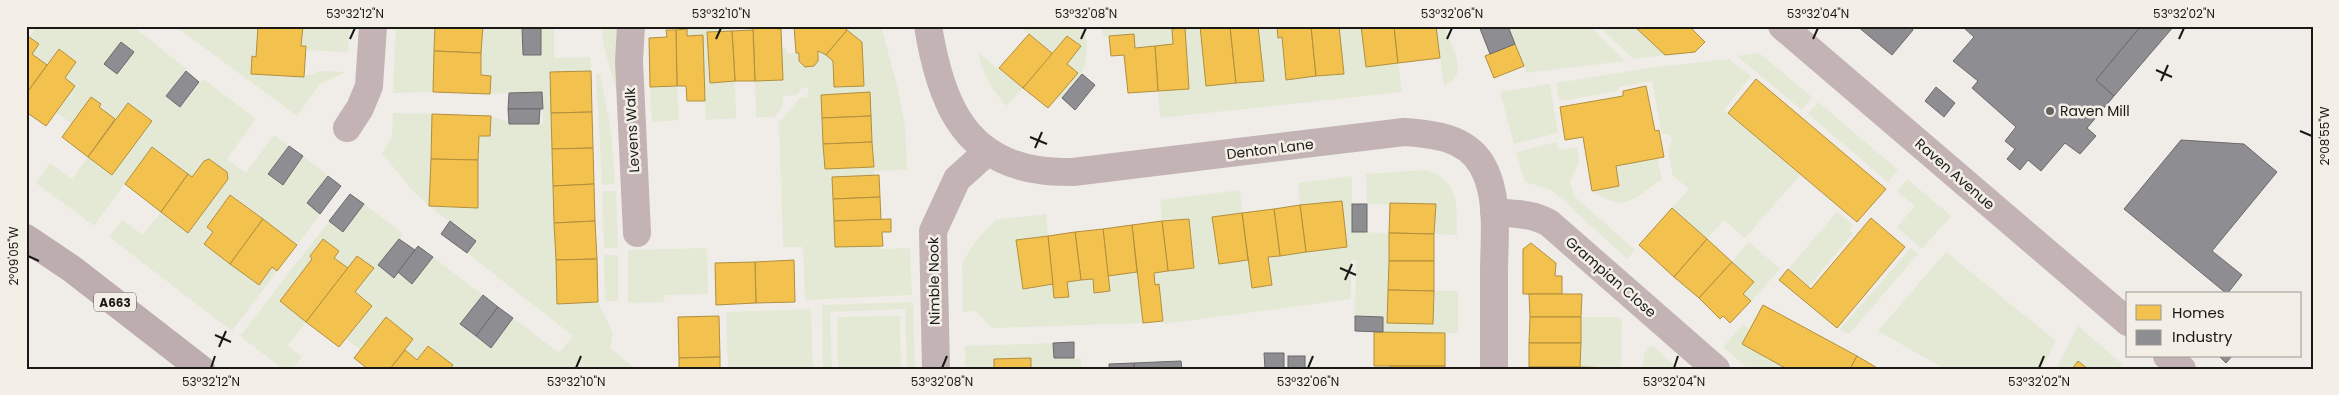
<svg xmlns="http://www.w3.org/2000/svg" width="2339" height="395" font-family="Poppins,sans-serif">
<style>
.green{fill:#e3e9d4;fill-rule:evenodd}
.homes{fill:#f2c14e;stroke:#b18f3d}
.industry{fill:#8d8d92;stroke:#6a6a6d}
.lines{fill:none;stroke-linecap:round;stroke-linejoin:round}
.minor{stroke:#c3b3b5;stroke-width:28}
.highway{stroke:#bdadaf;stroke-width:28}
.ticks{fill:none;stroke:#1a1916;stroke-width:2}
.poi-dot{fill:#656360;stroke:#f3eee6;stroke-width:2}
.labels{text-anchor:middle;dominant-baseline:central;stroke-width:5;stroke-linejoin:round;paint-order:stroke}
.shield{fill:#f3eee6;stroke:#5b5954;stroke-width:1}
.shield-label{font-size:12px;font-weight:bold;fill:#1a1916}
.poi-label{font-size:14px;fill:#1a1916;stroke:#f3eee6;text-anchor:start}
.street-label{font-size:14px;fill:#1a1916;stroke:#f3eee6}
.neatline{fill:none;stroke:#1a1916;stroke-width:2}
.ticks-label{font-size:12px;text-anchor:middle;fill:#1a1916}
</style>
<rect width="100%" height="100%" fill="#f0ede9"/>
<!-- green -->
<g class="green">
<path d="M37 26H132L187 69 166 96 180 107 204 79 256 119 227 159 246 173 274 135 289 146 268 175 283 185 303 156 328 176 307 203 320 214 297 245 230 195 207 227 213 232 204 244 259 285 272 267 277 271 232 331 109 237 122 220 143 235 161 212 228 179 227 172 209 159 204 161 192 177 152 147 94 226 36 183 50 163 72 179 88 157 113 174 152 121 128 103 115 119 99 107 101 104 91 97 72 124 56 112 75 86 65 78 76 62 59 49 47 65 32 54 39 44 29 37ZM121 42 133 52 117 74 104 64Z"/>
<path d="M175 26H258L256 57H252L251 74 304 77 320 71 346 72 320 84 297 116Z"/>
<path d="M303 26H350L348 52 306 50V46H301Z"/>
<path d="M396 26H435L433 92 393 93Z"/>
<path d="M483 26H522L523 55H541V26H562L554 28V58L590 57 591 71 550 73 558 304 598 302 613 333 610 348 636 369H450L453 365 428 346 417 360 405 350 413 339 386 317 361 350 346 339 372 306 355 292 373 268 357 256 348 268 334 258 323 240 310 256 312 259 306 322 288 346 302 357 292 369H283L240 336 329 221 343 232 364 204 403 234 378 265 398 272 413 283 433 257 483 295 460 325 491 348 513 318 559 353 573 336 467 253 476 241 429 206 412 190 382 153 392 137 393 113 432 114 429 206 477 208 479 136H490L491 116 509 122V124H543L542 92 490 94 491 76 481 75Z"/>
<path d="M603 26H618L616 41 617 94 603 43Z"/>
<path d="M676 26H732V31L707 32 710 83 735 81 736 118 706 120 703 36H687V30H676Z"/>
<path d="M843 26H881L897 86 905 126 907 170 874 171V176L832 177 835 246 880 245V249L910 248 912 295 805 300 803 247H783L779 122 800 98 808 97V87L802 88 797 95 783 96V106L774 117H756L755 81 782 48H786L787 53H799V61C816 52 817 48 833 61L834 87 864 86 862 42ZM870 92 873 167 825 169 821 95Z"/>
<path d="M1019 26H1084C1091 63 1085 71 1062 98L1059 96 1078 73 1067 64 1081 46 1067 36 1053 54Z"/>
<path d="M1101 26H1200L1206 86 1264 81 1258 26H1277L1278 38 1282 37 1286 80 1343 74 1339 26H1361L1366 67 1398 63 1402 92 1160 118 1158 91 1189 88 1185 28 1173 44 1135 48 1134 34 1104 37Z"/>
<path d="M1436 26H1443C1451 46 1472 75 1444 86Z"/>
<path d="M1508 26H1589L1625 61 1526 73Z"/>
<path d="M1599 26H1634L1665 55 1633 59Z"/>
<path d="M978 53 1023 88 1007 106C992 91 983 74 978 53Z"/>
<path d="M1759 53 1812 97 1802 110 1737 56Z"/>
<path d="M1729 59 1751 76 1724 110 1800 175 1745 238 1724 220 1707 239 1672 208 1689 189 1673 176 1668 151 1672 139 1669 134H1662L1652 81 1618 87 1619 91 1559 101 1556 83 1655 67Z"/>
<path d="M596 74H600L611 130 615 184 602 185Z"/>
<path d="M1550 84 1558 133 1514 144 1500 92Z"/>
<path d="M677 86 679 120 652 122 650 87Z"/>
<path d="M1818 102 1898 170 1888 182 1808 114Z"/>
<path d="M1557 142 1558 150 1577 147 1579 162 1570 182 1574 196 1635 250 1627 259 1552 190 1525 182 1516 152Z"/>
<path d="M1657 158 1662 179C1632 199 1626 214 1592 191L1619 186 1616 166Z"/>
<path d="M1424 170C1459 178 1457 204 1457 235L1434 234 1436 205 1367 204 1366 174Z"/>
<path d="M1352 176V232L1389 233 1387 323 1433 324 1434 291H1458V333L1383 332V317L1355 316 1356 260H1351V299L1164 324 1159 284 1155 285 1154 273 1194 268 1189 219 1162 221 1160 200 1240 190 1242 213 1212 217 1219 263 1248 260 1252 287 1271 285 1268 257 1347 247 1342 201 1300 205 1298 183Z"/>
<path d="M1907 179 1951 216 1922 249 1897 227 1915 206 1897 191Z"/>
<path d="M602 191H616L618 248H604Z"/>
<path d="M1837 212 1853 225 1849 230 1853 233 1809 286 1788 269Z"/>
<path d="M1046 214 1048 236 1016 240 1023 289 1053 284 1054 298 1068 297 1067 282 1093 279 1095 293 1109 291 1108 276 1137 272 1143 323 992 328 976 311 963 312 962 265 970 249 984 232 996 220Z"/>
<path d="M1749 242 1780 269 1751 301 1743 294 1754 282 1732 262Z"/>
<path d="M707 248 708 294 665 295 664 302 628 303V250Z"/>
<path d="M1911 248 1918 254 1849 334 1840 329Z"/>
<path d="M1946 252 2056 341 2041 369H1945L1878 331Z"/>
<path d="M604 255H618V301H605Z"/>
<path d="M913 302 915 369H907L905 309 830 312 832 369H823L822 305Z"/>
<path d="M811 309 813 369H728L726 312Z"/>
<path d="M900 316 901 369H838L837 317Z"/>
<path d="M1581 317H1618L1622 320 1621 369 1580 367Z"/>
<path d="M1743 324 1749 330 1742 344 1787 369H1749L1723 347Z"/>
<path d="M2078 326 2122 364 2118 369H2088L2078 361 2072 369H2056Z"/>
<path d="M1053 343 1054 358H1081V369H1031V358L994 359V369H965V346Z"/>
<path d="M1650 346H1653L1678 369H1656L1652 366 1649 369H1643L1644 355Z"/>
</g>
<!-- homes -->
<g class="homes">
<path d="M258 26H303L301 46H306L304 77 251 74 252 56 256 57Z"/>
<path d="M435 26H483L481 53 434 51Z"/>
<path d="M753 26 781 29 783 80 755 81Z"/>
<path d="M794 26H843L847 30 826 55 818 51V61L814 66 805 67 799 61V53H796Z"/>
<path d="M1200 26H1230L1236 83 1206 86Z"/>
<path d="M1230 26H1258L1264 81 1236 83Z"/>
<path d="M1277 26H1311L1316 76 1286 80 1282 37 1278 38Z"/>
<path d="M1311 26H1339L1344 74 1316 76Z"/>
<path d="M1361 26H1394L1398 63 1366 67Z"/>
<path d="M1394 26H1436L1440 58 1398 63Z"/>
<path d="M1634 26H1689L1705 42 1695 52 1665 55Z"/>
<path d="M1185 28 1189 89 1158 91 1155 46 1173 44 1172 29Z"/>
<path d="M687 29V36L703 35 705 101H687L686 86H677L676 30Z"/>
<path d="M666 30H676L677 86 650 87 649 38 667 37Z"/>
<path d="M753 30 755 81H735L732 31Z"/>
<path d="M847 30 862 42 864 86 834 87 833 61 826 55Z"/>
<path d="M732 31 735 81 710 83 707 32Z"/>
<path d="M1029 34 1053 54 1023 88 999 68Z"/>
<path d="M1134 34 1135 48 1155 46 1158 91 1128 93 1124 55 1111 56 1109 36Z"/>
<path d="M1067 36 1081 46 1067 64 1078 73 1048 108 1023 88Z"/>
<path d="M29 37 39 44 32 54 47 65 26 94V40Z"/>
<path d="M1515 44 1524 66 1494 78 1485 56Z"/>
<path d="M59 49 76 62 65 78 75 86 46 126 26 112V94Z"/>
<path d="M434 51 481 53V75L491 76 490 94 433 92Z"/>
<path d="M591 71 592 112 551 113 550 72Z"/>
<path d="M1756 79 1886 189 1857 222 1728 113Z"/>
<path d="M1646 86 1655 131 1659 130 1664 157 1616 166 1619 186 1592 191 1583 137 1565 140 1560 107 1623 96V91Z"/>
<path d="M870 92 871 116 822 118 821 95Z"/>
<path d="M91 97 101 104 99 107 115 119 88 157 62 137Z"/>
<path d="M128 103 152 121 112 175 88 157Z"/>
<path d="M592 112 593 148 552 149 551 113Z"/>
<path d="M432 114 491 116 490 136H479L478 160 431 159Z"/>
<path d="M871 116 872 142 823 144 822 118Z"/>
<path d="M872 142 874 167 825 169 823 144Z"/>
<path d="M152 147 188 174 161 212 125 184Z"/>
<path d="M593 148 594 184 553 186 552 149Z"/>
<path d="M209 159 227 172 228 179 188 233 161 212 188 174 192 177 204 161Z"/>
<path d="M431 159 478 160V208L429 206Z"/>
<path d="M879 175 880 197 833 199 832 177Z"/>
<path d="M594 184 595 221 554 223 553 186Z"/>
<path d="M230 195 263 219 230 264 204 244 213 232 207 227Z"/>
<path d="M880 197 881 220 834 221 833 199Z"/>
<path d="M1342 201 1347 247 1306 252 1300 205Z"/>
<path d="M1390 203 1436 204 1434 234 1389 233Z"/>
<path d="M1300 205 1306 252 1280 256 1274 209Z"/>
<path d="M1672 208 1707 239 1674 277 1639 245Z"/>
<path d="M1274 209 1280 256 1268 257 1272 285 1252 288 1242 213Z"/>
<path d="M1242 213 1248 260 1219 264 1212 217Z"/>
<path d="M1871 218 1905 247 1837 328 1779 280 1788 269 1811 289Z"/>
<path d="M263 219 297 245 277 271 272 267 259 285 230 264Z"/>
<path d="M891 219V232H882L883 246 835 247 834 221Z"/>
<path d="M1189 219 1194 268 1168 271 1162 221Z"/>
<path d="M595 221 597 259 556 260 554 223Z"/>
<path d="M1162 221 1168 271 1154 273 1155 285 1159 284 1163 321 1143 323 1132 225Z"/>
<path d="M1132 225 1137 272 1108 276 1103 229Z"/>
<path d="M1103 229 1110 291 1094 293 1093 279 1081 280 1075 232Z"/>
<path d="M1075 232 1081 280 1067 282 1069 297 1054 298 1048 236Z"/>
<path d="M1389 233 1434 234V261H1389Z"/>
<path d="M1048 236 1053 284 1023 289 1016 240Z"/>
<path d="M323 239 339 251 334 258 348 268 306 322 280 301 312 259 310 256Z"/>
<path d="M1707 239 1732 262 1699 298 1674 277Z"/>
<path d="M1531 243 1556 263 1555 276H1562V294H1523V249Z"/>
<path d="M357 256 374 268 355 292 372 306 339 347 306 322Z"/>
<path d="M597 259 598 302 557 304 556 260Z"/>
<path d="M794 260 795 302 756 303 755 262Z"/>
<path d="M1389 261H1434V291L1388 290Z"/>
<path d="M755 262 756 303 716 305 715 263Z"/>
<path d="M1732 262 1754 282 1743 294 1751 301 1730 323 1723 316 1720 319 1699 298Z"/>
<path d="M1388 290 1434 291 1433 324 1387 323Z"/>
<path d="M1529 294H1582L1581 317H1530Z"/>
<path d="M1763 305 1857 356 1850 369H1787L1742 344Z"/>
<path d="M719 316 720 357 679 358 678 317Z"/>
<path d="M386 317 413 339 390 369H368L354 358Z"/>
<path d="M1530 317H1581V343H1529Z"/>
<path d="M1374 332 1445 333V366H1374Z"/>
<path d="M1529 343H1581L1580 367H1529Z"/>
<path d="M428 346 453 365 450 369H390L405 350 417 360Z"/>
<path d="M1857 356 1879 369H1850Z"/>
<path d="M720 357V369H679V358Z"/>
<path d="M1031 358V369H994V359Z"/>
<path d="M2078 361 2088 369H2072Z"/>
<path d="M1390 366H1445V369H1389Z"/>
<path d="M1529 367H1580L1615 368 1529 369Z"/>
</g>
<!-- industry -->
<g class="industry">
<path d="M522 26H541V55H523Z"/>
<path d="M1479 26H1508L1515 44 1490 54Z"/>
<path d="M1857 26H1911L1913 30 1892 55Z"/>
<path d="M1962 26H2141L2096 80 2114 96 2087 128 2096 136 2080 154 2065 143 2041 171 2028 160 2020 170 2007 159 2015 149 2005 141 2016 127 1972 88 1978 81 1953 61 1974 37Z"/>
<path d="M2141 26H2174L2114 96 2096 80Z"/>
<path d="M121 42 134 52 117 74 104 64Z"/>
<path d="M186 71 199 82 180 107 166 96Z"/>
<path d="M1082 74 1095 85 1075 110 1062 98Z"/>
<path d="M1936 87 1955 103 1944 117 1925 101Z"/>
<path d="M542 92 543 109H508L509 93Z"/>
<path d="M508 109H540L539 124H509Z"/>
<path d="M2181 140 2244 144 2277 172 2212 251 2242 275 2227 294 2124 209Z"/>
<path d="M289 146 303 156 283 185 268 174Z"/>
<path d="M328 176 341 186 320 214 307 203Z"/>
<path d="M350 194 364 204 343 232 329 221Z"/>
<rect x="1352" y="204" width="15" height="28"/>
<path d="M450 221 476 241 467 253 441 234Z"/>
<path d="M399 239 415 250 394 278 378 265Z"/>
<path d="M418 246 433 257 412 284 398 272Z"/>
<path d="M483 295 498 307 476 336 460 324Z"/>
<path d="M498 307 513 318 491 348 476 336Z"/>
<path d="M1355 316 1383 317V332L1355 331Z"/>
<path d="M1074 342V358H1054L1053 343Z"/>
<path d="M1264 353H1284V369H1265Z"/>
<rect x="1288" y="356" width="17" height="13"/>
<path d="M2219 356H2232L2226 363Z"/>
<path d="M1181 361 1182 369H1134V363Z"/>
<path d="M1134 363V369H1109V364Z"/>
</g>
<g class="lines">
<!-- minor -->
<g class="minor">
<path d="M631 26 629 61 637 233"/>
<path d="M928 26C939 94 960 159 1039 170 1050 172 1062 172 1073 172L1404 132C1433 134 1466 137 1482 165 1500 196 1494 239 1494 273 1494 305 1494 337 1494 369"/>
<path d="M1782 26 2128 322"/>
<path d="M347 128 360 108 369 86 373 26"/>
<path d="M1494 212C1513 214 1532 213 1549 223L1716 369"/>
<path d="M2167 356 2182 369"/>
<path d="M936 369 933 231 957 179 987 152"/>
</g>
<!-- highway -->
<path class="highway" d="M26 238 72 269 201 369"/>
</g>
<!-- ticks -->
<path class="ticks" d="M350 39 355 28M716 39 721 28M1081 39 1086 28M1447 39 1452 28M1813 39 1818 28M2179 39 2184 28M2156 70 2172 77M2161 81 2168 65M2300 131 2312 136M1030 137 1047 144M1035 148 1042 132M28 256 39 261M1340 268 1356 275M1345 280 1352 264M215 335 231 342M219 347 226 331M211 368 215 356M576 368 581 356M942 368 947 356M1308 368 1313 356M1674 368 1678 356M2039 368 2044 356"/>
<!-- markers -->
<circle class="poi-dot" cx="2050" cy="111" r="5"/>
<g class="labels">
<!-- shield labels -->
<rect class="shield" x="94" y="292.5" width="42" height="19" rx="4"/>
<g class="shield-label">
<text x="115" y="302">A663</text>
</g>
<!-- poi labels -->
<g class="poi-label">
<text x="2060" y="111">Raven Mill</text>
</g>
<!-- street labels -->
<g class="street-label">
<text transform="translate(632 130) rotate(-93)">Levens Walk</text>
<text transform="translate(1270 149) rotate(-7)">Denton Lane</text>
<text transform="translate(1955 174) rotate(41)">Raven Avenue</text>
<text transform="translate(1611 277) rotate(41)">Grampian Close</text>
<text transform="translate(934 281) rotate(-91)">Nimble Nook</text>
</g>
</g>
<!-- border -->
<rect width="2339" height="395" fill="none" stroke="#f3eee6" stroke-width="55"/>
<!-- legend -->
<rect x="2126" y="292" width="175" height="65" fill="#f3eee6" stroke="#9c9993"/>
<rect x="2136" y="305" width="25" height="15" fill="#f2c14e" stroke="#9c9993"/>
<text x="2172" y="318" font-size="15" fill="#1a1916">Homes</text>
<rect x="2136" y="330" width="25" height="15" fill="#8d8d92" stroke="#9c9993"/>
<text x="2172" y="342" font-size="15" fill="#1a1916">Industry</text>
<rect x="28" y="28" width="2284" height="340" class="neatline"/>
<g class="ticks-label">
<text x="355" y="18">53°32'12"N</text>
<text x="721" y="18">53°32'10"N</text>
<text x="1086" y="18">53°32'08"N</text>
<text x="1452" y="18">53°32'06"N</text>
<text x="1818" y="18">53°32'04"N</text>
<text x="2184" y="18">53°32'02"N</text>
<text transform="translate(2325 136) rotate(-90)" y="4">2°08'55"W</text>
<text transform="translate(14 256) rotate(-90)" y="4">2°09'05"W</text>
<text x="211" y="386">53°32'12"N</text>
<text x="576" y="386">53°32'10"N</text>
<text x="942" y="386">53°32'08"N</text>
<text x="1308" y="386">53°32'06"N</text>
<text x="1674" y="386">53°32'04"N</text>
<text x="2039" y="386">53°32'02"N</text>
</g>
</svg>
